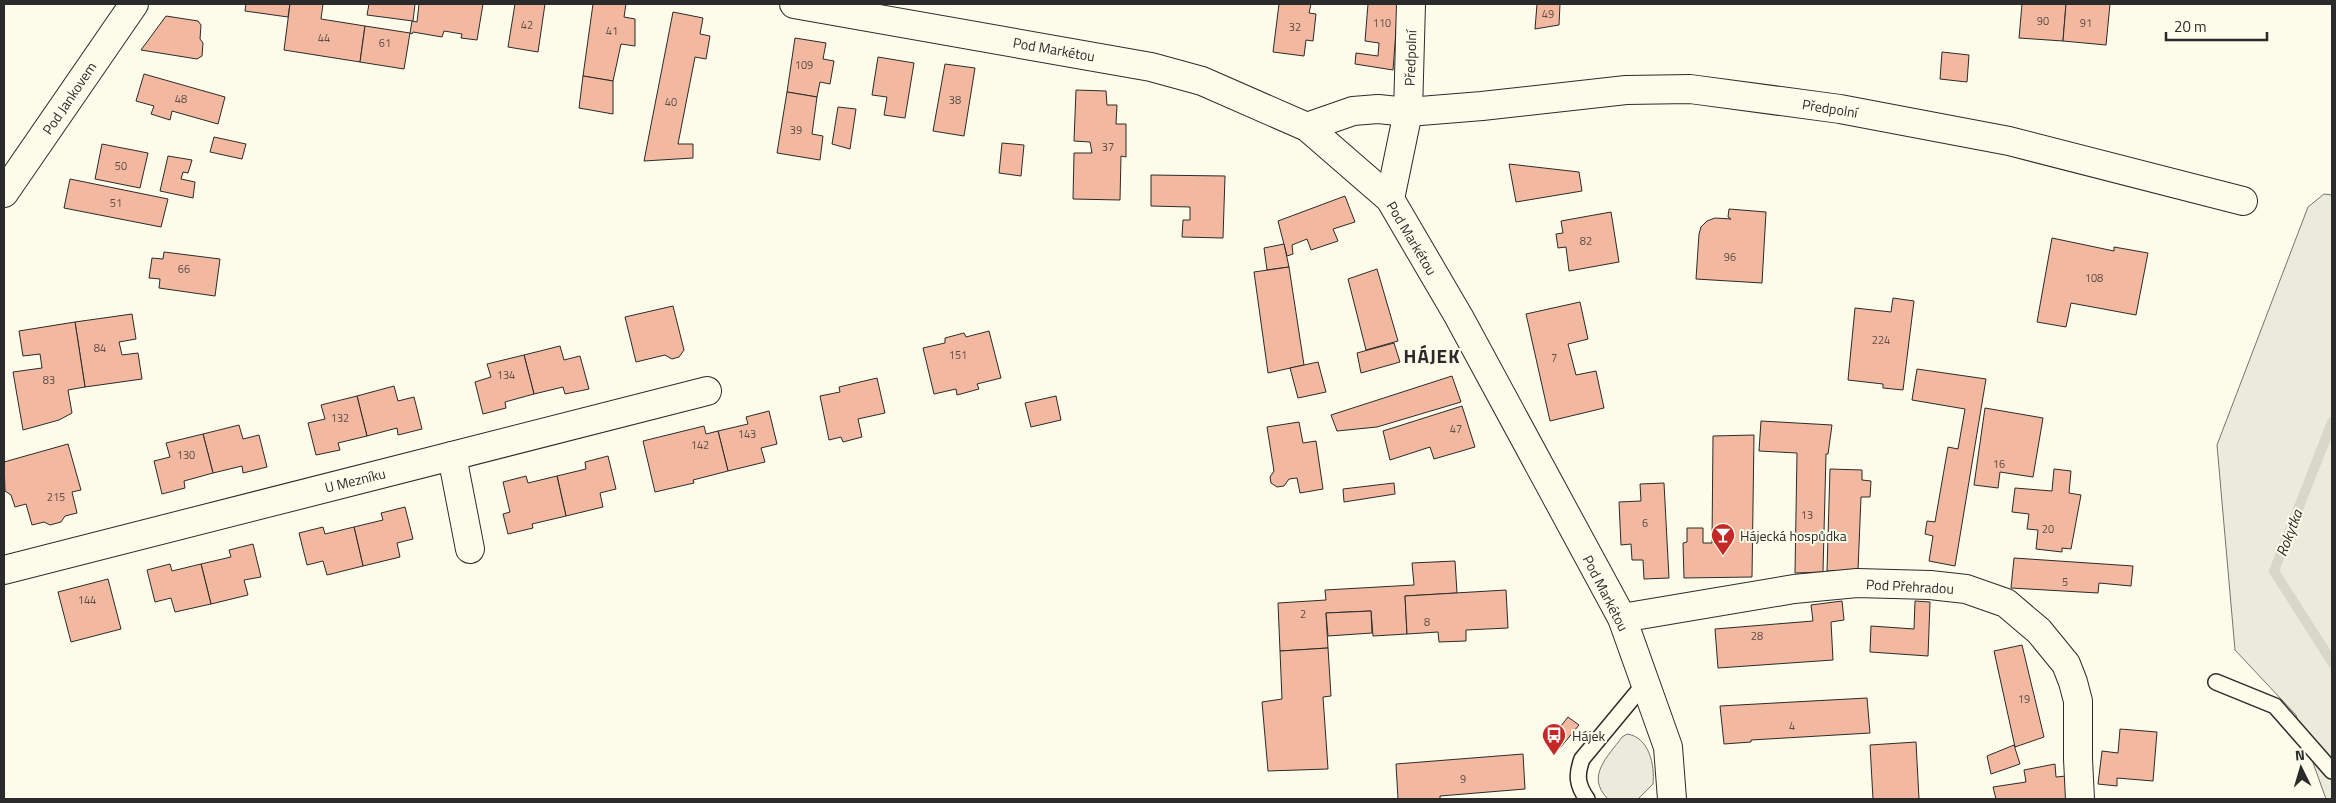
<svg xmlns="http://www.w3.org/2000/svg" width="2336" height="803" font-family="'Titillium Web',sans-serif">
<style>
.green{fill:#ecebdb;stroke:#74746e}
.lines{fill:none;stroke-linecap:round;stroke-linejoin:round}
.stream{stroke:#d8d7c9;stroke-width:10}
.building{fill:#f2b8a0;stroke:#2b2b2b}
.service-casing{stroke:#2b2b2b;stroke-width:18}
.minor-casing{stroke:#2b2b2b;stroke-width:30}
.tertiary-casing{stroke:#2b2b2b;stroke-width:30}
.service{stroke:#fdfbea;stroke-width:15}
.minor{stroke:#fdfbea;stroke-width:28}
.tertiary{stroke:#fdfbea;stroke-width:28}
.labels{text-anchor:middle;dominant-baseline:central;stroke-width:4;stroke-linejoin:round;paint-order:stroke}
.number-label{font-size:11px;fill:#5d4e48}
.street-label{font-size:14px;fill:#2b2b2b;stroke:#fdfbea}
.poi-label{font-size:14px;fill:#2b2b2b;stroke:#fdfbea;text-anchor:start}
.water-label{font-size:15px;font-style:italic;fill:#2b2b2b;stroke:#fdfbea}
.district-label{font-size:19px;font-weight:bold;letter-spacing:1px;fill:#2b2b2b;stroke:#fdfbea}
</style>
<rect width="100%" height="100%" fill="#fdfbea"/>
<!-- green -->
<g class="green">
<path d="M2324 194 2332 195V799H2326L2296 715 2235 650 2217 445 2308 207Z"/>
<path d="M1627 734C1649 737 1655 765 1653 784L1638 799H1608C1585 776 1608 757 1622 737Z"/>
</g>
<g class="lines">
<!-- stream -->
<path class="stream" d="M2332 422 2274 571 2332 662"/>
</g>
<!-- building -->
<g class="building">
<path d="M246 4H290L288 17 245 11Z"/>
<path d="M290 4H323L321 19 365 26 360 62 284 50Z"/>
<path d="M369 4H415L413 21 367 15Z"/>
<path d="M419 4H483L477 40 461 38 462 34 444 31 442 37 413 32 412 34 410 33 412 21 417 22Z"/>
<path d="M515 4H545L538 52 508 47Z"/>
<path d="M593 4H626L624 17 635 19V46L621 44 613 81 583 76Z"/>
<path d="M1279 4H1311L1309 13 1316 14 1313 41 1306 40 1304 56 1273 52Z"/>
<path d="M1368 4H1398L1393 70 1355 64 1356 53 1378 56 1379 43 1365 41Z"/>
<path d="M1537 4H1560L1559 25 1535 29Z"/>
<path d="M2022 4H2066L2063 41 2019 38Z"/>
<path d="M2066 4H2110L2106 45 2063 41Z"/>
<path d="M673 12 703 18 700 34 710 36 706 59 695 57 678 144H693V158L644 161Z"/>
<path d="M166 16 198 21 201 25 200 39 203 43 202 56 197 59 141 50Z"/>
<path d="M365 26 410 33 404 69 360 62Z"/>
<path d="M795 38 826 43 823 59 834 61 830 84 820 82 817 97 787 92Z"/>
<path d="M1942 52 1969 55 1967 82 1940 79Z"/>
<path d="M878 57 914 63 905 118 884 115 887 97 872 95Z"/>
<path d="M945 64 975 68 964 136 933 131Z"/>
<path d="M144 74 225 97 218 124 172 111 170 120 151 114 154 106 136 101Z"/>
<path d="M583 76 613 81V114L579 108Z"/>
<path d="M1076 90 1106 91 1107 105H1117L1116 124H1126V157L1121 156 1120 200 1073 199 1074 153H1092L1090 142 1074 141Z"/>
<path d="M787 92 817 97 812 134 823 136 820 160 777 153Z"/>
<path d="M838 107 856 109 850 149 832 144Z"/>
<path d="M214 137 246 144 242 159 210 152Z"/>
<path d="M1002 143 1024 145 1021 176 999 173Z"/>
<path d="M102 144 148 153 140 188 95 179Z"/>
<path d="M168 156 192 160 188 173 183 172 181 179 195 182 193 198 160 191Z"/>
<path d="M1509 164 1579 172 1582 191 1516 202Z"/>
<path d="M1151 175 1225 176 1223 238 1182 237 1183 220H1190V207L1151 206Z"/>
<path d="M70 179 168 199 161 227 64 208Z"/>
<path d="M1345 196 1355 222 1333 229 1338 241 1311 250 1307 239 1292 245 1293 254 1287 256 1278 221Z"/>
<path d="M1729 209 1766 212 1762 283 1696 279 1699 234 1701 227 1707 221 1715 218 1731 219 1728 217Z"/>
<path d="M1611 212 1619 262 1569 271 1566 247 1558 248 1556 234 1563 233 1561 221Z"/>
<path d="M2052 238 2114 251V247L2148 253 2136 315 2071 303 2066 327 2037 322Z"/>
<path d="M1284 244 1289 267 1267 270 1264 248Z"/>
<path d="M164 252 220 259 215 296 159 288 160 279 149 278 152 258 163 259Z"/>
<path d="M1289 267 1304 365 1268 373 1254 272Z"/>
<path d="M1377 269 1398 341 1366 350 1348 279Z"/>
<path d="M1893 298 1914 301 1903 390 1883 388V384L1848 380 1855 308 1891 312Z"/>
<path d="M1580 302 1588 339 1568 344 1576 375 1596 371 1604 408 1550 421 1526 314Z"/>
<path d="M673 306 684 350 679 357 672 359 665 355 636 362 625 317Z"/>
<path d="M132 314 136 339 119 342 122 355 138 353 142 379 85 387 75 322Z"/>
<path d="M75 322 85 387 68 390 72 413 59 420 23 430 13 372 42 368 40 354 23 356 19 331Z"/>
<path d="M989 331 1001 378 977 384 979 389 957 395 956 389 934 394 923 348 945 343V338L964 333 966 337Z"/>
<path d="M1394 343 1400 362 1361 373 1357 353Z"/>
<path d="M560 346 564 360 580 356 589 389 565 394 563 387 534 394 524 355Z"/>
<path d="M524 355 534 394 505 402 506 408 483 414 475 382 491 377 487 364Z"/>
<path d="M1318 362 1326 392 1298 398 1290 368Z"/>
<path d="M1917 369 1986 379 1955 566 1929 561 1933 536 1925 534 1927 521 1935 522 1948 447 1958 449 1965 409 1912 400Z"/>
<path d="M1452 376 1461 402 1377 427 1337 431 1331 415Z"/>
<path d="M877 378 885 413 858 419 862 437 843 442 841 437 829 440 820 396 840 392 839 387Z"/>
<path d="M394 386 398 401 414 397 422 429 398 435 397 428 367 436 357 396Z"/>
<path d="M357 396 367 436 338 443 340 450 316 455 308 423 325 419 321 405Z"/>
<path d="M1056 396 1061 420 1031 427 1025 403Z"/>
<path d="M1462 406 1475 447 1434 459 1430 447 1390 460 1383 431Z"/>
<path d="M1985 408 2043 418 2033 477 2000 472 1998 488 1974 485Z"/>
<path d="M769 411 777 444 761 448 765 462 728 471 718 431 748 424 746 417Z"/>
<path d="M1761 421 1832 425 1828 454H1826L1823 572 1795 573 1797 453 1759 451Z"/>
<path d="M1299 422 1303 443 1316 441 1323 489 1300 493 1297 478 1289 479 1284 486 1277 487 1271 483 1270 477 1274 471 1267 427Z"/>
<path d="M239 425 243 439 259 435 267 467 243 473 242 466 213 473 203 434Z"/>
<path d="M704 426 706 434 718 431 728 471 693 480 694 483 655 492 643 441Z"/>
<path d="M203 434 213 473 184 481 185 488 162 494 154 461 170 457 166 443Z"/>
<path d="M1754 435 1752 577 1684 578 1683 543 1687 542V528H1703V543H1712L1713 436Z"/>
<path d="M68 444 81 490 72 492 77 513 65 516 61 522 50 525 44 522 32 525 26 504 15 507 11 495 5 491 4 462Z"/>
<path d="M608 456 616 489 600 493 603 507 566 516 557 476 586 469 585 462Z"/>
<path d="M1830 469 1862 470V480L1871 481 1870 497H1861L1858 570 1827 571Z"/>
<path d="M2054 469 2071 471 2069 493 2081 495 2071 549 2062 548V552L2036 549 2038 530 2027 529 2029 514 2012 512 2015 488 2052 491Z"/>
<path d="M526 476 528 483 557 476 566 516 532 524 533 528 508 534 503 514 510 512 503 482Z"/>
<path d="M1394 483 1395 494 1344 502 1343 489Z"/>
<path d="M1664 483 1669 578 1644 579 1643 560H1632L1631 544 1621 545 1619 502 1641 501 1640 484Z"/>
<path d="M405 507 413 539 397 543 400 557 363 566 354 527 383 520 381 513Z"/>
<path d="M323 527 325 534 354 527 363 566 327 575 323 561 307 565 299 533Z"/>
<path d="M253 544 261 577 244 580 248 595 211 604 201 564 231 557 229 550Z"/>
<path d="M2014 558 2133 566 2131 586 2099 583 2098 593 2011 588Z"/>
<path d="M1455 561 1457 593 1405 596 1407 634 1373 636 1371 611 1326 613 1328 648 1280 651 1278 603 1326 600 1325 590 1414 585 1412 563Z"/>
<path d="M170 564 172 571 201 564 211 604 175 612 171 598 155 602 147 570Z"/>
<path d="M108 579 121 629 71 642 58 592Z"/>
<path d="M1506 590 1508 628 1466 630V641L1439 642 1438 632 1407 634 1405 596Z"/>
<path d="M1842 601 1844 620 1831 622 1833 660 1718 668 1715 629 1813 621 1811 605Z"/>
<path d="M1915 601 1930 602 1928 656 1870 652 1871 626 1914 629Z"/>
<path d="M1371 611 1372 633 1328 636 1326 613Z"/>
<path d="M2022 645 2044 737 2015 747 1994 651Z"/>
<path d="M1328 648 1331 696 1323 697 1328 769 1268 771 1262 702 1282 699 1280 651Z"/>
<path d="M1867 698 1870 733 1751 740V742L1724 744 1720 706Z"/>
<path d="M1568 717 1579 725 1560 748 1550 740Z"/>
<path d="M2120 729 2157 732 2153 781 2117 778V786L2098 784 2102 751 2118 753Z"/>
<path d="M1916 742 1919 799H1866H1873L1870 745Z"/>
<path d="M2014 745 2020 764 1991 774 1987 756Z"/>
<path d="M1523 754 1525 789 1440 796V799H1398L1396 764Z"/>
<path d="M2055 764 2056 777 2066 776 2070 799H1996L1993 787 2026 782 2024 770Z"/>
</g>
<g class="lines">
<!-- service casing -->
<g class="service-casing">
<g id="service">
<path d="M2216 682 2275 706 2332 771"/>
<path d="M1587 799C1577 785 1576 775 1582 759L1645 683"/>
</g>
</g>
<!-- minor casing -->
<g class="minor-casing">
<g id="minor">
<path d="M1307 127 1353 111 1378 109 1408 112 1482 106 1626 90 1690 89 1840 109 2009 141 2243 201"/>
<path d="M1390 199 1408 112 1411 4"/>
<path d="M452 456 470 549"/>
<path d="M4 570 707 391"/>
<path d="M1622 618 1794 589 1857 583 1930 585 1966 589 2006 603 2039 631 2066 664 2073 682 2078 701V759L2080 799"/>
</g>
</g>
<!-- tertiary casing -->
<g class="tertiary-casing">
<g id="tertiary">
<path d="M794 4 1151 67 1202 81 1307 127 1390 199 1459 317 1622 618 1668 747 1672 799"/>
<path d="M4 193 134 4"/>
</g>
</g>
<!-- service -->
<use href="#service" class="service"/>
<!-- minor -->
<use href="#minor" class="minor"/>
<!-- tertiary -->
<use href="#tertiary" class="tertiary"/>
</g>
<!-- icons -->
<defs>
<g id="bar-pin" transform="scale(1.25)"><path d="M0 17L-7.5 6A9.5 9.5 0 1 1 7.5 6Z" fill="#c62828" stroke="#fdfbea"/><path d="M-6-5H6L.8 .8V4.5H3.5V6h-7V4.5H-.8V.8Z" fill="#fff"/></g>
<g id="bus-pin" transform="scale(1.25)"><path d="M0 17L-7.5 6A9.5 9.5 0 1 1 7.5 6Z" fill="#c62828" stroke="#fdfbea"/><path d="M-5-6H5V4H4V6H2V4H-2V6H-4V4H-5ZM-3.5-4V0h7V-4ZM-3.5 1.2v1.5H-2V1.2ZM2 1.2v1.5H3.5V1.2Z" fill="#fff"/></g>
</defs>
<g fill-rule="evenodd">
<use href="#bar-pin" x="1723" y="535"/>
<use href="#bus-pin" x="1554" y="735"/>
</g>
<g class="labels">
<!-- number labels -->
<g class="number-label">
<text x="1548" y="14">49</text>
<text x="2043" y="21">90</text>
<text x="1382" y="23">110</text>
<text x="2086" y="23">91</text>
<text x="527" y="25">42</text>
<text x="1295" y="27">32</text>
<text x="612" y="31">41</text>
<text x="324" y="38">44</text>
<text x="385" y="43">61</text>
<text x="804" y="65">109</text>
<text x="181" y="99">48</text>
<text x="955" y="100">38</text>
<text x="671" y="102">40</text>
<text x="796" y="130">39</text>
<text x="1108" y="147">37</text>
<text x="121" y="166">50</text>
<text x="116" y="203">51</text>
<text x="1586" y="241">82</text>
<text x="1730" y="257">96</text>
<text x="184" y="269">66</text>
<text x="2094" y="278">108</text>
<text x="1881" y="340">224</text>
<text x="100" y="348">84</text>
<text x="958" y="355">151</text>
<text x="1554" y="358">7</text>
<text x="506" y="375">134</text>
<text x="49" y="380">83</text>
<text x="340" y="418">132</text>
<text x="1456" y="429">47</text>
<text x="747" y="434">143</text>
<text x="700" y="445">142</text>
<text x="186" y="455">130</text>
<text x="1999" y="464">16</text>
<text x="56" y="497">215</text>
<text x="1807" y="515">13</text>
<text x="1645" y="523">6</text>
<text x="2048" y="529">20</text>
<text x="2065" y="582">5</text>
<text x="87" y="600">144</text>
<text x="1303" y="614">2</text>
<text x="1427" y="622">8</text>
<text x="1757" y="636">28</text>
<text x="2024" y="699">19</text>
<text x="1792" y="726">4</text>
<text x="1463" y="779">9</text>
</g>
<!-- street labels -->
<g class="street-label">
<text transform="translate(1054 49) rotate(10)">Pod Markétou</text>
<text transform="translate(1410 58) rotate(-88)">Předpolní</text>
<text transform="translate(69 98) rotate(-56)">Pod Jankovem</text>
<text transform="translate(1830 108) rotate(9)">Předpolní</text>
<text transform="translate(1412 238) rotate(59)">Pod Markétou</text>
<text transform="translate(355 480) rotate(-14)">U Mezníku</text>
<text transform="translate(1910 586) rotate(3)">Pod Přehradou</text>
<text transform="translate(1606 593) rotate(63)">Pod Markétou</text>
</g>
<!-- poi labels -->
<g class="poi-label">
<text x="1740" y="535">Hájecká hospůdka</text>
<text x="1572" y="735">Hájek</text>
</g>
<!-- water labels -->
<g class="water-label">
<text transform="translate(2289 533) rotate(-69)">Rokytka</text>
</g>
<!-- district labels -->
<g class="district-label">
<text x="1432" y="355">HÁJEK</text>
</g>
</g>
<!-- border -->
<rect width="2336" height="803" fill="none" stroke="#2b2b2b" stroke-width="10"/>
<!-- north arrow -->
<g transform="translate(2301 768) rotate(355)" stroke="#fdfbea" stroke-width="4" paint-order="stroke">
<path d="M0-4L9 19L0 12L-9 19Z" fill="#2b2b2b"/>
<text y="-8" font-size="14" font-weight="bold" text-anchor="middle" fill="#2b2b2b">N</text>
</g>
<!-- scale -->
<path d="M2166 32v8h101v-8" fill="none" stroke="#2b2b2b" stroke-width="2.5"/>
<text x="2174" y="32" font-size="15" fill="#2b2b2b" stroke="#fdfbea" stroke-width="4" paint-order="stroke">20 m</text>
</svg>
